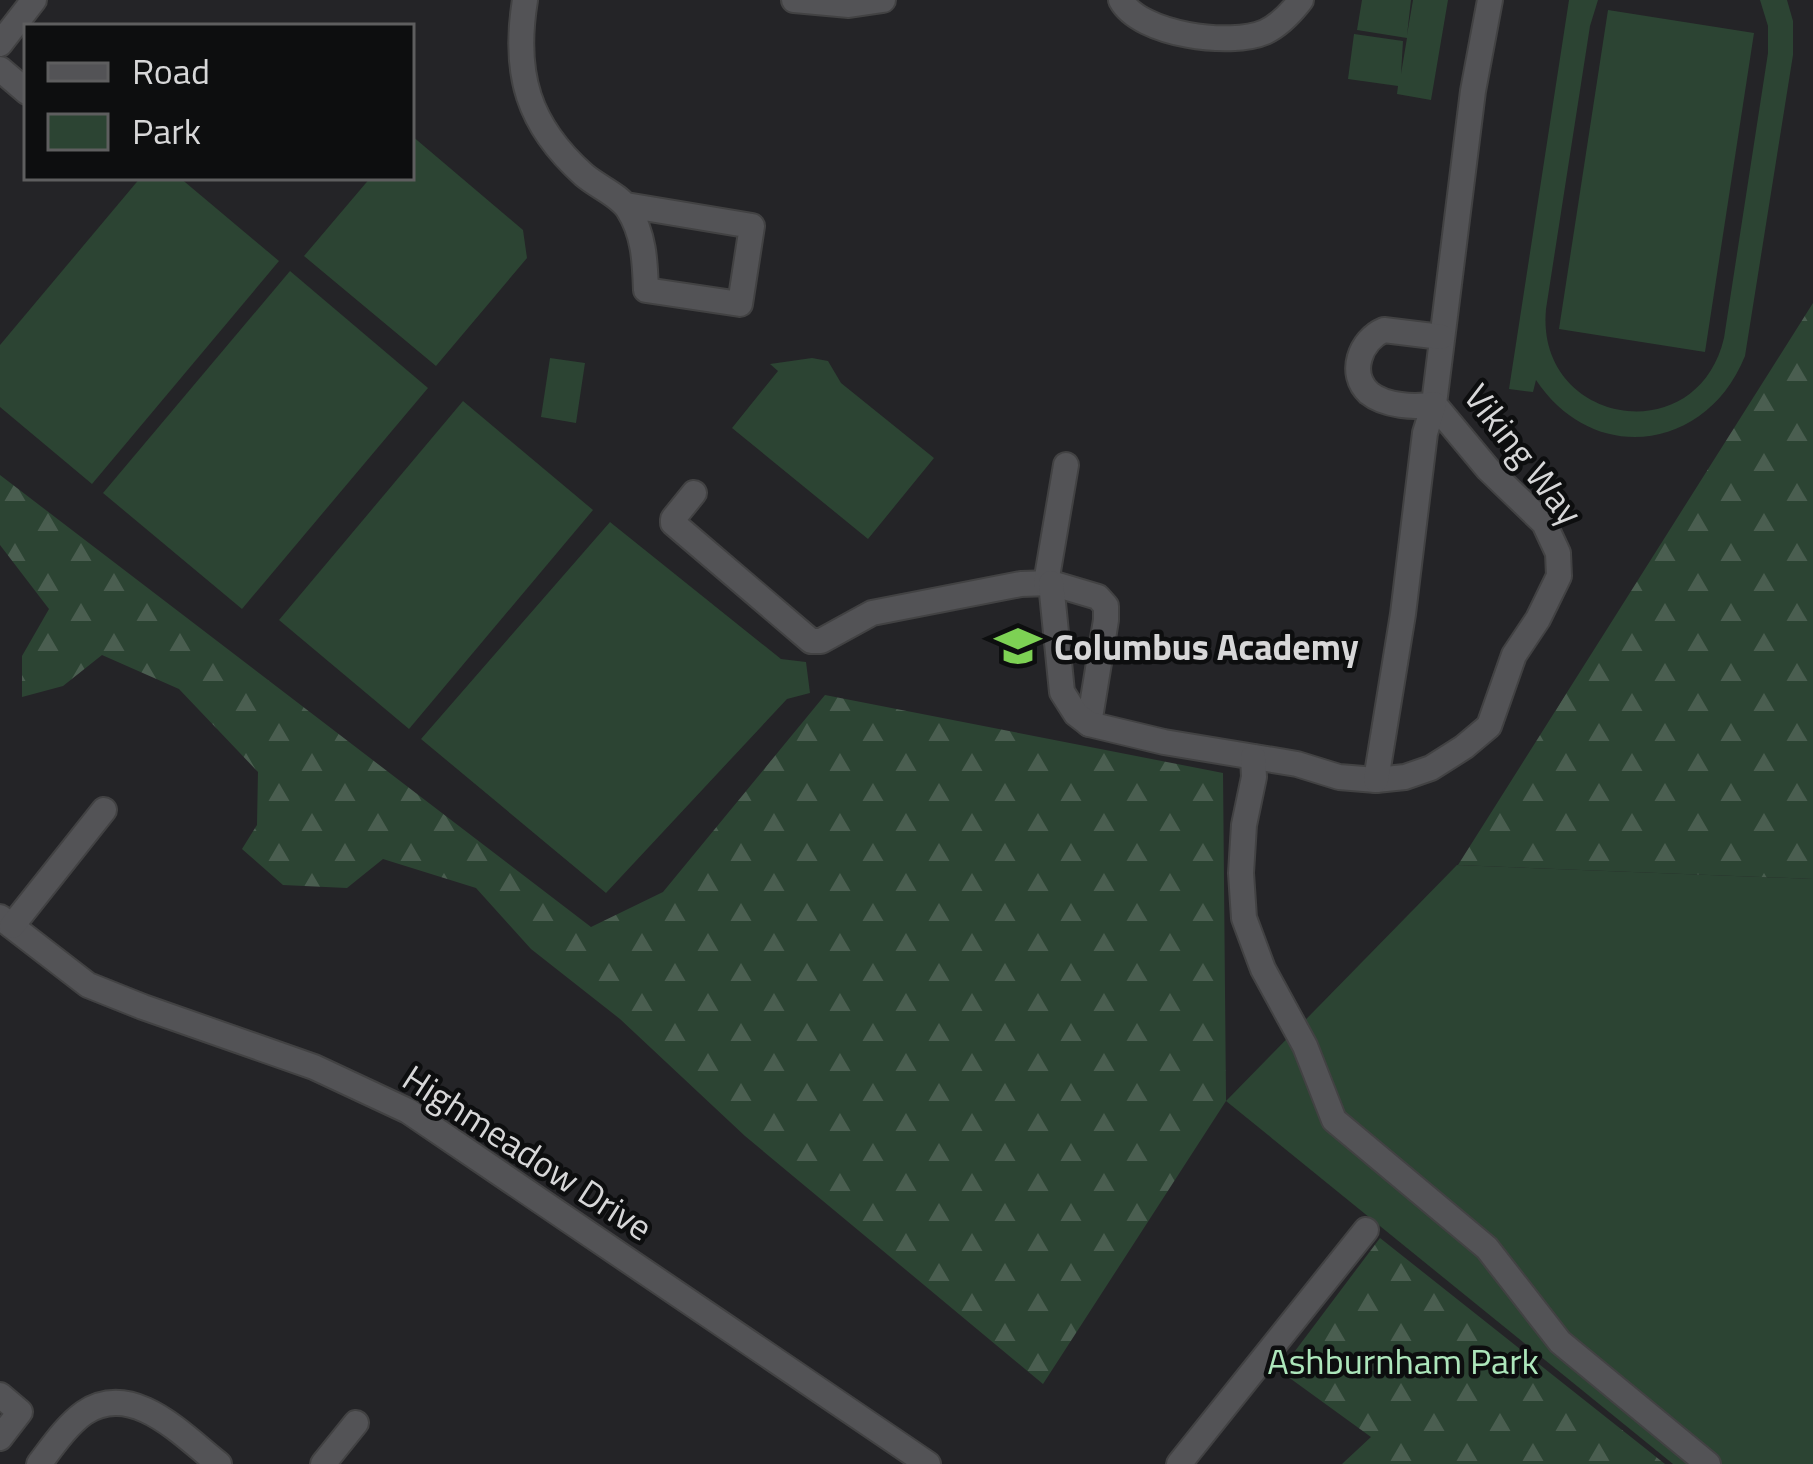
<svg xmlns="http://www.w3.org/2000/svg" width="1813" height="1464" font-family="'Titillium Web',sans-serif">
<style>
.green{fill:#2c4433}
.forest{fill:url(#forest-firs)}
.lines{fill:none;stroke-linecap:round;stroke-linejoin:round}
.minor-casing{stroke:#424243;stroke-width:28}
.minor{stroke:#535356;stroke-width:24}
.labels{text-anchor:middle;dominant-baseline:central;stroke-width:9;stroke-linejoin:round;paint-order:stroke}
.street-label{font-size:36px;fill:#d7d7d8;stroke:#0d0e0f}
.poi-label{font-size:36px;font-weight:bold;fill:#d7d7d8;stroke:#0d0e0f;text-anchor:start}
.park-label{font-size:36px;fill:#ade6bb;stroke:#0d0e0f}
</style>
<defs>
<pattern id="forest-firs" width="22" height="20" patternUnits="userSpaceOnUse" patternTransform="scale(3)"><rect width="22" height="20" fill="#2c4433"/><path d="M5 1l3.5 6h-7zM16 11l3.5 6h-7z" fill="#4a5e50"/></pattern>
</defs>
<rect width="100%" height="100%" fill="#242427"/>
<!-- green -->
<g class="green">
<path d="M1362 0H1411L1407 35 1413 0H1448L1431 100 1397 94 1398 86 1348 79 1354 34 1403 41 1401 74 1407 38 1357 30Z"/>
<path d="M1569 0H1598L1590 26 1546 309C1535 425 1697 453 1724 338L1768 53V26L1760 0H1787L1793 21V55L1745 356C1707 451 1594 467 1536 380L1533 392 1509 389Z"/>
<path d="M1608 10 1754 33 1705 352 1559 329Z"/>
<path d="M411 135 523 230 527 258 436 366 304 256 371 177H411Z"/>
<path d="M141 177H179L279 261 92 484 0 407V345Z"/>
<path d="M290 271 428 388 242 609 103 493Z"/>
<path d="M550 358 585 363 576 423 541 417Z"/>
<path d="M812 358 828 361 841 383 934 458 868 539 732 428 778 371 770 364Z"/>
<path d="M463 401 593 510 409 729 279 620Z"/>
<path d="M610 522 781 659 806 662 810 693 787 699 606 893 421 739Z"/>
<path d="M1457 865 1813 879V1464H1673L1226 1101Z"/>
</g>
<!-- forest -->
<g class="forest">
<path d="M1813 303V879L1457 865H1458Z"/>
<path d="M0 475 591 927 663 892 825 695 1223 773 1226 1101 1043 1384 745 1136 620 1019 531 949 476 888 383 859 347 888 283 885 242 849 257 825 258 772 179 689 102 655 63 686 22 697V656L49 609 0 545Z"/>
<path d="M1380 1238 1665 1464H1342L1371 1437 1280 1371Z"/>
</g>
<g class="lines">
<!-- minor casing -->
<g class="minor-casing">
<g id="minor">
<path d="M525 0C513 74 528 125 584 175 598 187 619 195 628 209 644 234 645 261 646 290L740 304 752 226 626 205"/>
<path d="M794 0 849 5 883 0"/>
<path d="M1121 0C1140 35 1231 47 1265 32 1280 25 1291 13 1301 0"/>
<path d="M0 44 34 0"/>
<path d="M0 69 27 92"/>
<path d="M694 493 673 519V523L811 641H821L872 613 1021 584 1051 583 1098 597 1106 606V620L1089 724"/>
<path d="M1046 583 1066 465"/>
<path d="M1051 583 1062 692 1076 714 1089 724 1164 742 1297 764 1339 777 1376 780 1405 777 1431 768 1464 747 1489 726 1514 655 1538 619 1559 576 1558 553 1544 523 1488 469 1434 404 1473 91 1490 0"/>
<path d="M1253 757 1254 777 1244 825 1241 873 1244 918 1263 969 1305 1046 1334 1120 1487 1248 1560 1342 1708 1464"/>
<path d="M1376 780 1403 614 1425 433 1434 404C1415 408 1385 406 1369 393 1348 374 1360 340 1384 330L1441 337"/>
<path d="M0 917 88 985 143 1007 314 1067 408 1111 928 1464"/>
<path d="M12 926 104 810"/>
<path d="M0 1395 20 1412 0 1438"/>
<path d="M39 1464C52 1447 66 1426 84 1413 133 1380 183 1436 219 1464"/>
<path d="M323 1464 356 1423"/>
<path d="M1179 1464 1366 1230"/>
</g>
</g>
<!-- minor -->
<use href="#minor" class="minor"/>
</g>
<!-- icons -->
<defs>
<g id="school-bare" transform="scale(3.6)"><path d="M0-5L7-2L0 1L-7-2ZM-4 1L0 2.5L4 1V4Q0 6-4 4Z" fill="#7dd154" stroke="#0d0e0f" stroke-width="2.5" paint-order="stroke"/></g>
</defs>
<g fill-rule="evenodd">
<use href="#school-bare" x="1018" y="646"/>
</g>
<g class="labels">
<!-- street labels -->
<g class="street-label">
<text transform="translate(1524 454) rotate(52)">Viking Way</text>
<text transform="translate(528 1152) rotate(33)">Highmeadow Drive</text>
</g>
<!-- poi labels -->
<g class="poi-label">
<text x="1054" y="646">Columbus Academy</text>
</g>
<!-- park labels -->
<g class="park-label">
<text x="1403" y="1360">Ashburnham Park</text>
</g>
</g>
<!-- legend -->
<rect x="24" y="24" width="390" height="156" fill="#0d0e0f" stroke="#5e5e5f" stroke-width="3"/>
<rect x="48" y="63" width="60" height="18" fill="#535356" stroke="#5e5e5f" stroke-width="3"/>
<text x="132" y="84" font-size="36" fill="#d7d7d8">Road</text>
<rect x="48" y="114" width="60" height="36" fill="#2c4433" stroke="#5e5e5f" stroke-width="3"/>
<text x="132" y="144" font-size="36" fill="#d7d7d8">Park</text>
</svg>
